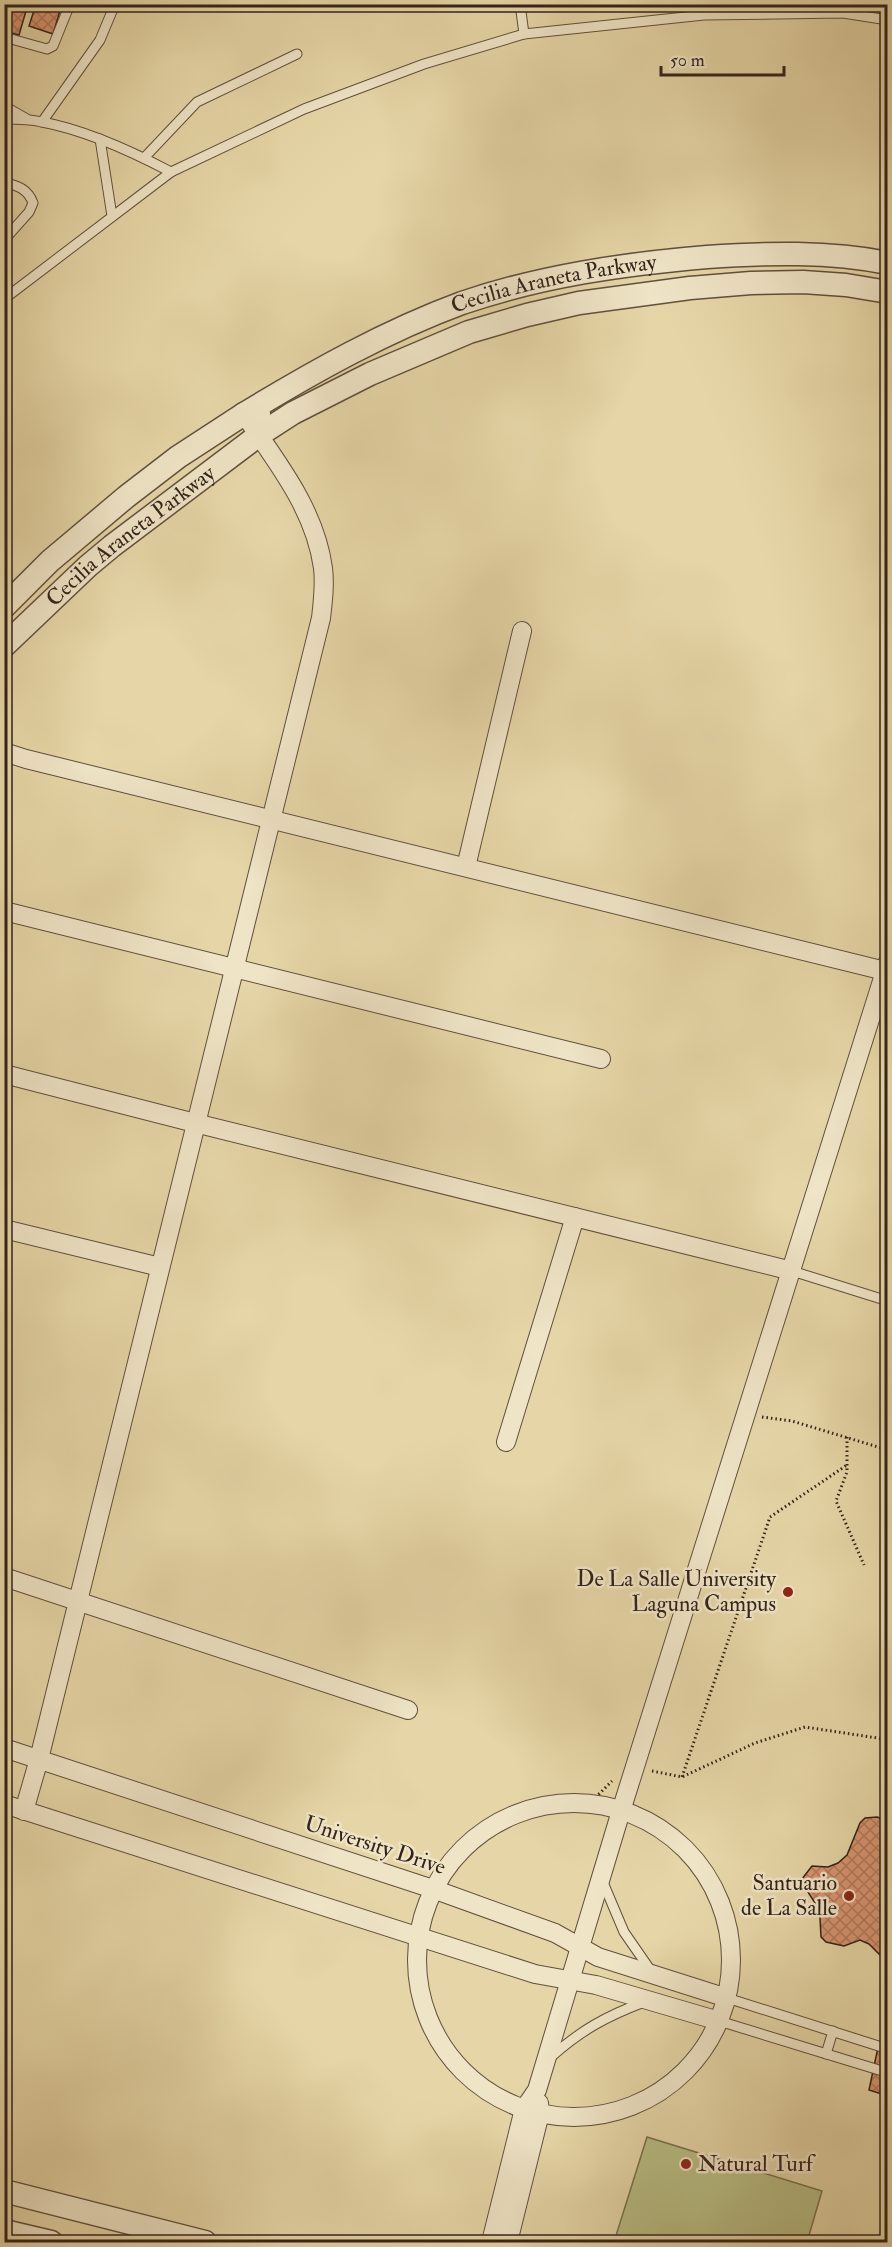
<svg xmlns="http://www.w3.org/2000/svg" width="892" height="2247" font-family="'IM FELL Double Pica',serif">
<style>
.grass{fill:#b8bd84;stroke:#76704f;stroke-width:1.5}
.building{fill:url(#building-cross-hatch);stroke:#33231a;stroke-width:1.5}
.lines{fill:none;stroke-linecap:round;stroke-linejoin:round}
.service-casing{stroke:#60503d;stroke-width:11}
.minor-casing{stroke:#60503d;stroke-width:20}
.tertiary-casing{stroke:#60503d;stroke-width:25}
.path{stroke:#33231a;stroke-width:3;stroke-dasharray:1.5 3;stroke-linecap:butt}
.service{stroke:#efe4c6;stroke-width:9}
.minor{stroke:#efe4c6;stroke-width:18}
.tertiary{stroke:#efe4c6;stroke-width:22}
.poi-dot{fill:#8f2418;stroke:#efe4c6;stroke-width:2}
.labels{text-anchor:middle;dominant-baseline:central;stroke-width:5;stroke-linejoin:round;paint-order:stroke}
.street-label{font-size:22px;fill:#33231a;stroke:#efe4c6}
.poi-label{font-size:22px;fill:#33231a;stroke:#efe4c6;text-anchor:end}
</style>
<defs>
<pattern id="building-cross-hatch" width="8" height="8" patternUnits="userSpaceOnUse" patternTransform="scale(1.5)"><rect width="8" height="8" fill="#d89672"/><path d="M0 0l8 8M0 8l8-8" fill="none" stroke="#b07a5d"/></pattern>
</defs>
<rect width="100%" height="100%" fill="#e6d6a7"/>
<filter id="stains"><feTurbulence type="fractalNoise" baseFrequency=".00333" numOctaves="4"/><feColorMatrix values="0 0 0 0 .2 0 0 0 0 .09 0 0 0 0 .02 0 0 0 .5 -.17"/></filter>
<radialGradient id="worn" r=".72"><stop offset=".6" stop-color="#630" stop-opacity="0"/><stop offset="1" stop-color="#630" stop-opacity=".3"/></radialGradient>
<!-- grass -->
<path class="grass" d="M647 2137 822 2191 807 2242H614Z"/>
<!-- building -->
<g class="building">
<path d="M4 4H28L19 35 4 31Z"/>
<path d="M36 4H62L53 34 29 26Z"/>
<path d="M877 1817 888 1821V1963L869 1944 860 1940 844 1946 826 1942 821 1937 820 1918 817 1906 804 1886 802 1879 812 1866 828 1867 838 1863 847 1855 860 1823 865 1818Z"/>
<path d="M888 2031V2083L885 2095 869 2090 877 2052Z"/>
</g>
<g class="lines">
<!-- service casing -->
<g class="service-casing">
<g id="service">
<path d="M520 4 524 34"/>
<path d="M4 37 47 49 53 46 70 4"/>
<path d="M4 106 27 119"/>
<path d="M4 119C17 119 29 119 42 122 86 130 131 151 171 172"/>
<path d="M42 122 100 40 115 4"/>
<path d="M100 139 112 216"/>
<path d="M144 158 197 102 297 54"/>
<path d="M4 182C18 186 28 189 33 203L29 212 4 240"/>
<path d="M4 299 171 172 304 109 424 64 524 34 704 15 843 13 888 20"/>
<path d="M792 1271 888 1301"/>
<path d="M602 1880 624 1932 651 1971"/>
<path d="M727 1998 888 2049"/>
<path d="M719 2021 879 2070 888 2069"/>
<path d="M826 2054 833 2031"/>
<path d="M551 2057C581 2030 607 2016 644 2002"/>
<path d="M882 2242 888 2226"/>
</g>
</g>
<!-- minor casing -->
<g class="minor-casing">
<g id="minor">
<path d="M4 752 26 759 885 971"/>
<path d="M466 867 522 631"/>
<path d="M4 911 601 1059"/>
<path d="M4 1074 195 1123 792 1271"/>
<path d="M4 1229 160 1267"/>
<path d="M506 1442 575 1217"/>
<path d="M4 1577 408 1710"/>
<path d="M4 1748 433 1889 555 1933 598 1957 727 1998"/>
<circle cx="574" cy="1960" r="157"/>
<path d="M4 1804 535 1974 596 1985 719 2021"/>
<path d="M24 1811 39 1759 321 618C323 601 325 585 323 568 315 509 276 461 244 414"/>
<path d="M491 2242 524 2109 537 2090 621 1811 888 962"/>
<path d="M508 2242 540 2113 539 2103"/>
</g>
</g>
<!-- tertiary casing -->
<g class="tertiary-casing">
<g id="tertiary">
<path id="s1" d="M244 414C313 372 386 331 462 303 541 276 624 264 707 257 767 253 828 251 888 263"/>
<path d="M4 607 50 561 126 497 178 457 244 414H259"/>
<path id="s2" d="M4 646 88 566 112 546 259 435 293 413 370 374 469 332 527 315 579 303 690 288 751 283 803 282 846 285 888 292"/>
<path d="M4 2191 205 2242"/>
<path d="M4 2231 51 2242"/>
</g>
</g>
<!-- path -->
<g class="path">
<path d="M762 1417 792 1421 888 1450"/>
<path d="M847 1437V1472L836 1501 864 1565"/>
<path d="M652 1771 682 1777 755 1743 805 1727 884 1739"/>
<path d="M682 1777 770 1517 847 1465"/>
<path d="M589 1804 612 1781"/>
</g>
<!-- service -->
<use href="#service" class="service"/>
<!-- minor -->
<use href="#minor" class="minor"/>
<!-- tertiary -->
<use href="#tertiary" class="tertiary"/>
</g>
<!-- markers -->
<g class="poi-dot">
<circle cx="788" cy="1592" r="6"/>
<circle cx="849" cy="1896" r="6"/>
<circle cx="686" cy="2164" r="6"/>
</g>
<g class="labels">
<!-- street labels -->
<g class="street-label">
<text stroke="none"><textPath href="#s1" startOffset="339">Cecilia Araneta Parkway</textPath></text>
<text stroke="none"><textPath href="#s2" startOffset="168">Cecilia Araneta Parkway</textPath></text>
<text transform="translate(375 1845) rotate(18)">University Drive</text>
</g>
<!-- poi labels -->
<g class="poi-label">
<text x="776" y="1579">De La Salle University<tspan x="776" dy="25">Laguna Campus</tspan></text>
<text x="837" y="1883">Santuario<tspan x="837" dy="25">de La Salle</tspan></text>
<text x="698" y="2164" text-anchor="start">Natural Turf</text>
</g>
</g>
<!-- margin -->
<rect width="892" height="2247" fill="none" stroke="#e6d6a7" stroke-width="24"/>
<rect x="6" y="6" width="880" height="2235" fill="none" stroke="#33231a" stroke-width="3"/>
<rect x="12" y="12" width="868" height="2223" fill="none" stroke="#33231a" stroke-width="1.5"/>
<!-- scale -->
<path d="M661 66v9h123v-9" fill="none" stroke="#33231a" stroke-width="3"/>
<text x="670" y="66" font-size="18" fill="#33231a" stroke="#efe4c6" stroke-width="4.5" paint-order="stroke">50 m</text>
<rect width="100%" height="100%" filter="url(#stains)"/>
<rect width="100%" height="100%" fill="url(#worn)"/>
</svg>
